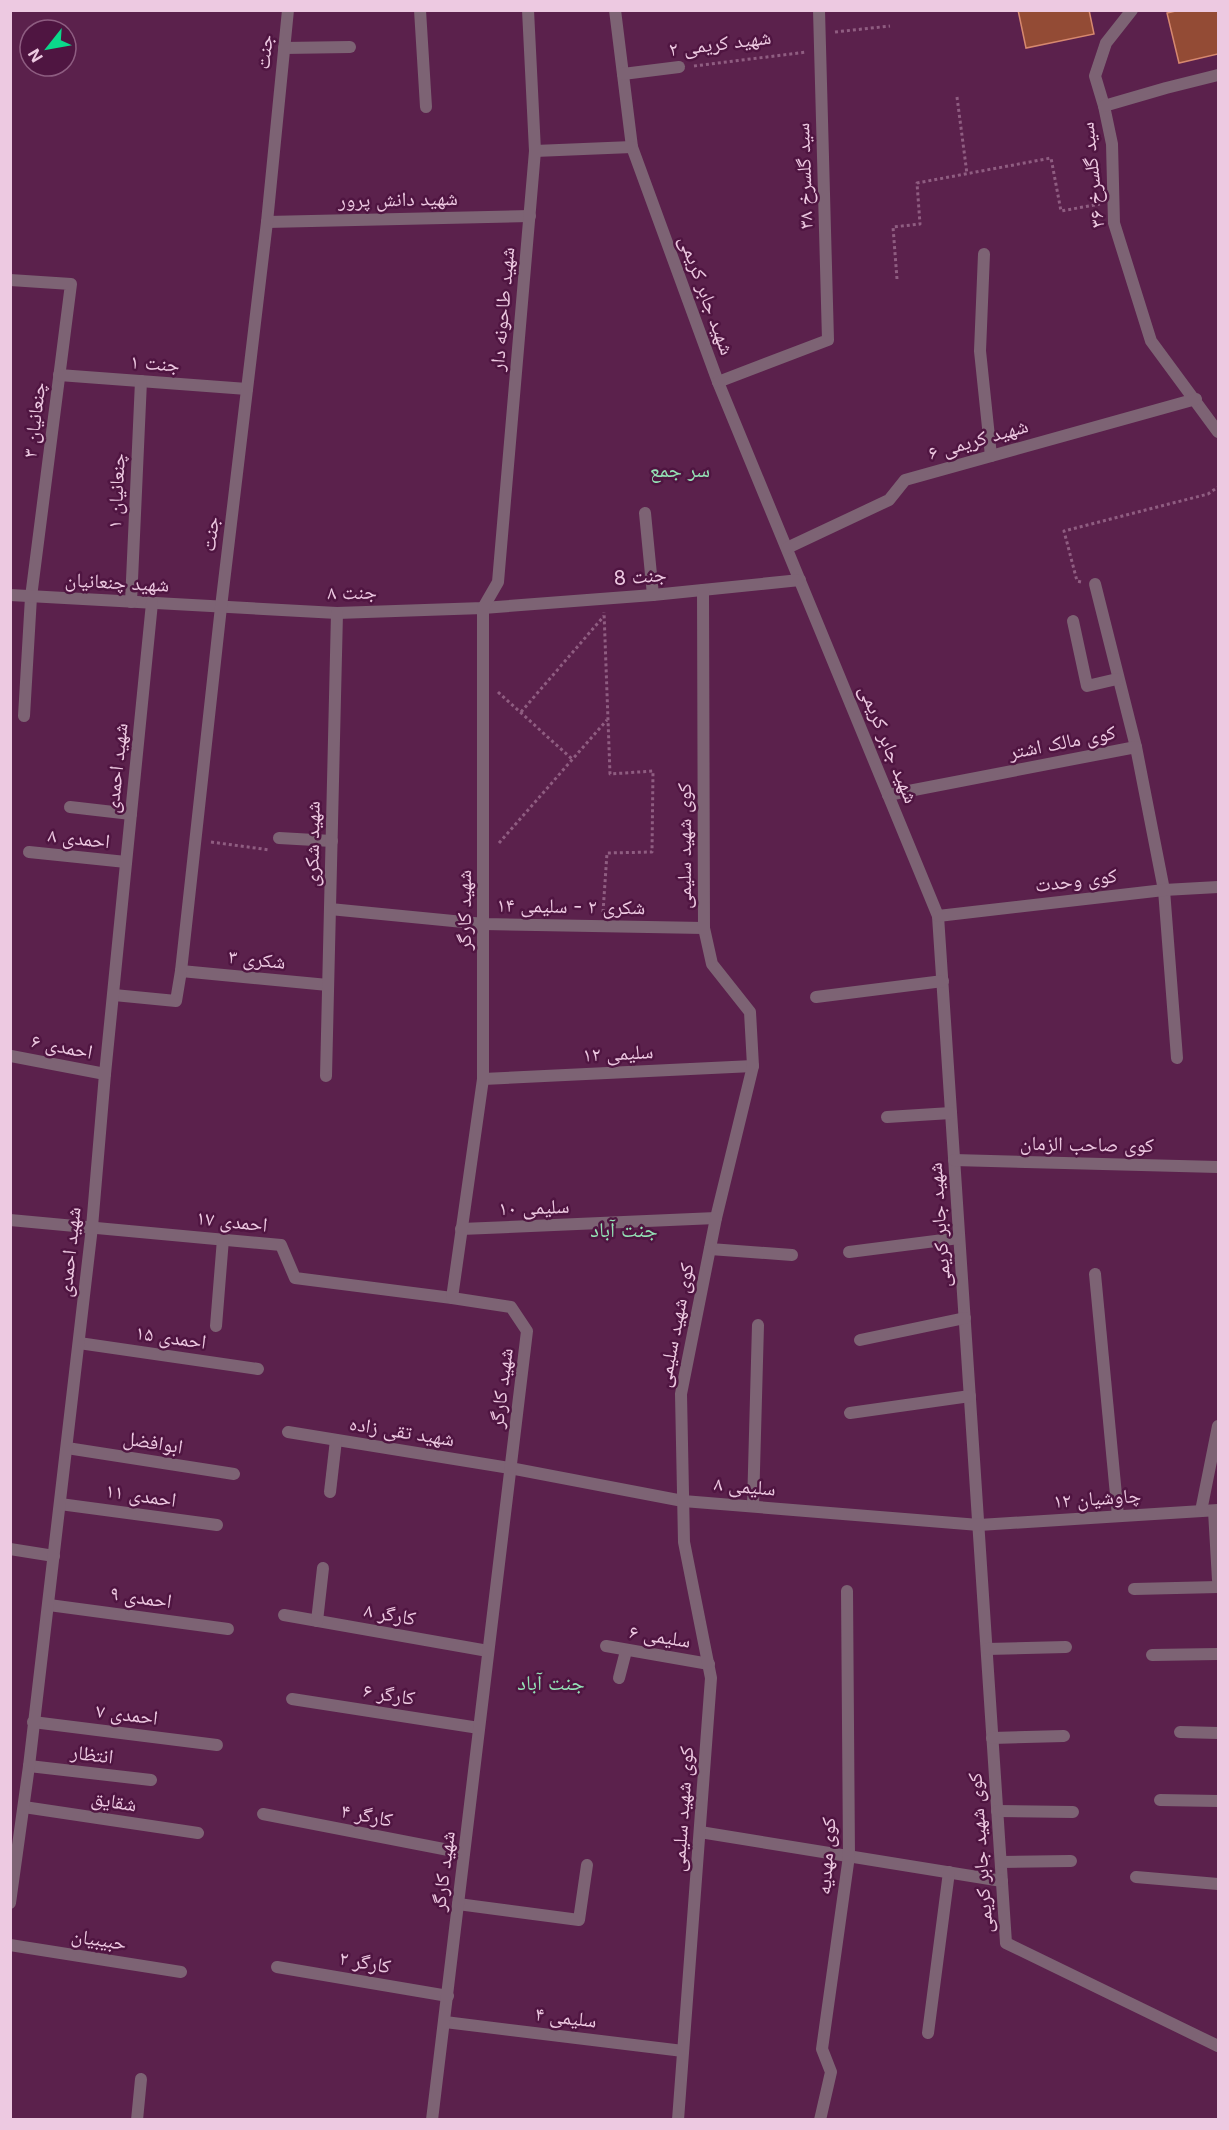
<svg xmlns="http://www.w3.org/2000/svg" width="1229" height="2130" font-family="Inter,'Noto Naskh Arabic',sans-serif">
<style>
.building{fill:#934b35;stroke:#d6886f;stroke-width:1.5}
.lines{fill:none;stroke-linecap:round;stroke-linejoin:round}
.path{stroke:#8f5d81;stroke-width:3;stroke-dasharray:3 3;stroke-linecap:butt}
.street{stroke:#7d6374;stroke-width:12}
.labels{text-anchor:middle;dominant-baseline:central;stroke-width:5;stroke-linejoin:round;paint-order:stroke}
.street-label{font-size:20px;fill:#edc9e1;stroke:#4f1541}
.neighbourhood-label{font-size:21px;fill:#95e3b6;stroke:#4f1541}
</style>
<rect width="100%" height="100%" fill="#5b214c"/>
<!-- building -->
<g class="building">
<path d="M1018 10H1089L1094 34 1026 48Z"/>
<path d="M1180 10H1218V54L1179 63 1167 13Z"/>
</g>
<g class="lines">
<!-- path -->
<g class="path">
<path d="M835 32 890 26"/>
<path d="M694 66 807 52"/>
<path d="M957 97 967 174"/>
<path d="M897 279 893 227 920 224 917 183 1051 158 1061 211 1100 204"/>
<path d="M1081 582 1077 581 1064 531 1208 494 1218 487"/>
<path d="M498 692 572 759"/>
<path d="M521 712 604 616"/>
<path d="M211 842 270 850"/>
<path d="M499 843 607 720"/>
<path d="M603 912 607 853 652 852 653 771 610 774 604 612"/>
</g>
<!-- street -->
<g class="street">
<path d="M420 10 426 107"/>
<path d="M615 10 632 147 718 382 938 916 1006 1943 1218 2046"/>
<path d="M1132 10 1106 43 1095 76 1104 106 1112 144 1114 223 1151 341 1218 432"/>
<path d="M284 48 350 47"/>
<path d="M623 74 679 67"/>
<path d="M1104 106 1166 88 1218 75"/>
<path d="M535 151 632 147"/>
<path d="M267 222 530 216"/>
<path d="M984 254 980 351 991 456"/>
<path d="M10 280 71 284 31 597 24 716"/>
<path d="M59 375 247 389"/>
<path d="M718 382 828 340 819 10"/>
<path d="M645 513 653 595"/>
<path d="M787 548 889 500 905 480 1196 399"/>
<path d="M1095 584 1136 747"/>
<path d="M10 595 337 613 483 608 653 595 800 580"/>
<path d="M131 602 141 381"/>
<path d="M1073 621 1087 686 1117 679"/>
<path d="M888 795 1136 747 1164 890 1177 1058"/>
<path d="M70 807 131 814"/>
<path d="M279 838 332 841"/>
<path d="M29 852 126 862"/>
<path d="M330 909 484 924 704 928"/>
<path d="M938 916 1164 890 1218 887"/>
<path d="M181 971 328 985"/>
<path d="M114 995 176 1001 181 971 221 607 267 222 288 10"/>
<path d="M816 997 943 981"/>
<path d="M11 1056 105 1074"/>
<path d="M326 1076 337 613"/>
<path d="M483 1079 753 1066"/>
<path d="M887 1117 951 1113"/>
<path d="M954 1160 1218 1167"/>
<path d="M10 1220 281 1245 295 1278 452 1298"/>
<path d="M461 1229 716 1218"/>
<path d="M710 1249 792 1255"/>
<path d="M849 1252 959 1238"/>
<path d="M1095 1274 1118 1516"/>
<path d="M216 1326 223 1239"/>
<path d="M860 1340 965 1318"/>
<path d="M79 1343 258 1369"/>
<path d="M850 1413 970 1396"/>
<path d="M288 1432 510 1468 683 1501 979 1525 1218 1510"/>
<path d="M67 1448 234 1474"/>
<path d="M330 1492 336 1440"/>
<path d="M60 1504 217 1525"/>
<path d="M753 1506 758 1325"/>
<path d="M1201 1511 1218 1426"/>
<path d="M1214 1511 1218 1580"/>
<path d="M10 1549 54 1556"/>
<path d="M1134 1589 1218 1587"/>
<path d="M49 1605 228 1629"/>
<path d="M284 1615 488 1651"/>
<path d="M317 1621 323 1568"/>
<path d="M606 1646 709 1664"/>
<path d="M987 1649 1066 1647"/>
<path d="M1152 1655 1218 1654"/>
<path d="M619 1678 626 1651"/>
<path d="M292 1699 479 1728"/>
<path d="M33 1722 217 1745"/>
<path d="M1180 1732 1218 1733"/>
<path d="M992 1738 1064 1736"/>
<path d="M29 1766 151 1780"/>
<path d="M1160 1800 1218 1801"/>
<path d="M24 1807 198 1833"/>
<path d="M997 1811 1073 1812"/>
<path d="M263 1814 464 1853"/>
<path d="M700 1832 1002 1881"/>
<path d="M1001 1862 1071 1861"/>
<path d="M1136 1877 1218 1884"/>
<path d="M10 1903 29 1766 92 1227 105 1074 152 603"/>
<path d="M458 1904 579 1920 587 1865"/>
<path d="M10 1945 181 1972"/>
<path d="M277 1967 448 1996"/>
<path d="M445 2022 683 2051"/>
<path d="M928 2033 949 1872"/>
<path d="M137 2120 141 2079"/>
<path d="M432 2120 527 1331 511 1307 452 1298 483 1079V608L498 582 535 151 528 10"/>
<path d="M678 2120 711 1678 684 1542 681 1394 716 1218 753 1066 750 1012 712 964 704 928 703 590"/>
<path d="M820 2120 831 2072 822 2049 849 1856 847 1591"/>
</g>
</g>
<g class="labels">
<!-- street labels -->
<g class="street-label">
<text transform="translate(720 43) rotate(-7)">شهید کریمی ۲</text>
<text transform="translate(264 52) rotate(-84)">جنت</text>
<text transform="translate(1092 175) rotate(-96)">سید گلسرخ ۳۶</text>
<text transform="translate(804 176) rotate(-92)">سید گلسرخ ۳۸</text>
<text transform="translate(398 199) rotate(-1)">شهید دانش پرور</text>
<text transform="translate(707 295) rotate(70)">شهید جابر کریمی</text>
<text transform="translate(502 309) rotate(-85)">شهيد طاحونه دار</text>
<text transform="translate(155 363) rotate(4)">جنت ۱</text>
<text transform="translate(34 420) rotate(-83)">چنعانیان ۳</text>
<text transform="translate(978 439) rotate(-16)">شهید کریمی ۶</text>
<text transform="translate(116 491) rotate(-87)">چنعانیان ۱</text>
<text transform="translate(210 534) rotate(-83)">جنت</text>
<text transform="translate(640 576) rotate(-5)">جنت 8</text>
<text transform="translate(117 582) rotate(3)">شهید چنعانیان</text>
<text transform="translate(352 592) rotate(-1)">جنت ۸</text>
<text transform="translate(1062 742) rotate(-11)">کوی مالک اشتر</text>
<text transform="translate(889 744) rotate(68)">شهید جابر کریمی</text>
<text transform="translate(116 768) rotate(-84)">شهید احمدی</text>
<text transform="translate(79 838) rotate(6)">احمدی ۸</text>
<text transform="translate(312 844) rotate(-89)">شهید شکری</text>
<text transform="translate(684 846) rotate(-90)">کوی شهید سلیمی</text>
<text transform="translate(1076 880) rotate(-7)">کوی وحدت</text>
<text transform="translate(571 906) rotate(1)">شکری ۲ - سلیمی ۱۴</text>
<text transform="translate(464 910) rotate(-90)">شهید کارگر</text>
<text transform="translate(257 959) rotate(6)">شکری ۳</text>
<text transform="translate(62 1046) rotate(11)">احمدی ۶</text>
<text transform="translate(618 1053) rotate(-3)">سلیمی ۱۲</text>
<text transform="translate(1087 1144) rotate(1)">کوی صاحب الزمان</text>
<text transform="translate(534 1207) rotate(-2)">سلیمی ۱۰</text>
<text transform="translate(232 1221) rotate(6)">احمدی ۱۷</text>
<text transform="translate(939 1225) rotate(-94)">شهید جابر کریمی</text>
<text transform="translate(69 1252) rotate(-84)">شهید احمدی</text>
<text transform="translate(675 1325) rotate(-79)">کوی شهید سلیمی</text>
<text transform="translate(171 1337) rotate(8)">احمدی ۱۵</text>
<text transform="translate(501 1388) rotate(-83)">شهید کارگر</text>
<text transform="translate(402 1431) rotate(9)">شهید تقی زاده</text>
<text transform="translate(153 1442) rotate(9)">ابوافضل</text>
<text transform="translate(745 1486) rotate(5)">سلیمی ۸</text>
<text transform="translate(141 1495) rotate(8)">احمدی ۱۱</text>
<text transform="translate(1097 1498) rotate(-4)">چاوشیان ۱۲</text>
<text transform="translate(141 1597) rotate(8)">احمدی ۹</text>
<text transform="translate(390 1614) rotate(10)">کارگر ۸</text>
<text transform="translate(660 1636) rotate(9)">سلیمی ۶</text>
<text transform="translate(389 1694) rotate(9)">کارگر ۶</text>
<text transform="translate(127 1714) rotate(7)">احمدی ۷</text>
<text transform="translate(92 1754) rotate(7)">انتظار</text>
<text transform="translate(114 1801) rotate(9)">شقایق</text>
<text transform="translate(682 1809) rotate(-86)">کوی شهید سلیمی</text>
<text transform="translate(367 1815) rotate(11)">کارگر ۴</text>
<text transform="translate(980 1853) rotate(-94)">کوی شهید جابر کریمی</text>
<text transform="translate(826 1856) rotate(-86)">کوی مهدیه</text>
<text transform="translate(443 1871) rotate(-83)">شهید کارگر</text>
<text transform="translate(99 1939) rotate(9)">حبیبیان</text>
<text transform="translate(365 1962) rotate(10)">کارگر ۲</text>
<text transform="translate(566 2017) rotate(7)">سلیمی ۴</text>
</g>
<!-- neighbourhood labels -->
<g class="neighbourhood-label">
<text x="680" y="469">سر جمع</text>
<text x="624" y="1229">جنت آباد</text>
<text x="551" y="1682">جنت آباد</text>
</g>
</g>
<!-- border -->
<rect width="1229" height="2130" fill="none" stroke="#edc9e1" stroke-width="24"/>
<!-- north arrow -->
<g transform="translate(48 48) rotate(239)"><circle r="28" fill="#4f1541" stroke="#8e5d81" stroke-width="1.5"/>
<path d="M0-4.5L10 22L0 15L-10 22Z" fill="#0bd98b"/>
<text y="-9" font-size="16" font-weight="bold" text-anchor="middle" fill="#edc9e1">N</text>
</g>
</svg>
